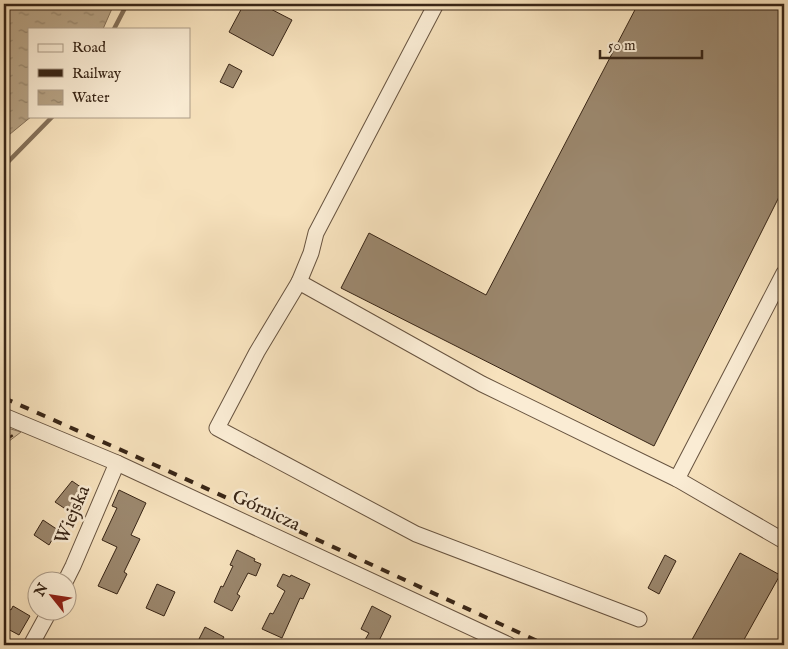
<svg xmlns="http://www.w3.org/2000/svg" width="788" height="649" font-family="'IM FELL English',serif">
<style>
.forest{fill:url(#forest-crowns);stroke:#88745c}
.water{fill:url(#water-ripples);stroke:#847058}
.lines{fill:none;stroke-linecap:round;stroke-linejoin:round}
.stream{stroke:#847058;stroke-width:4.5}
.building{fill:#9b876d;stroke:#382516}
.minor-casing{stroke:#685440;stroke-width:17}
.path{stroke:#382516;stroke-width:2.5;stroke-dasharray:4 2.5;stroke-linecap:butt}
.minor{stroke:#faecd4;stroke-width:15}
.rail{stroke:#382516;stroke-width:4;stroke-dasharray:9 9;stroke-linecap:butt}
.labels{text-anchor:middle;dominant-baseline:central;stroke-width:5;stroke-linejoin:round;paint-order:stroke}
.street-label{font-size:19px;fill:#382516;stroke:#faecd4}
</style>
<defs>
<pattern id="forest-crowns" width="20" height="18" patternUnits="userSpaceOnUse" patternTransform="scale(1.25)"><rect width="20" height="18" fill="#d7c2a1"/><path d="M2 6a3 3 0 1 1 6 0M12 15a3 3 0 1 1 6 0" fill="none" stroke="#b9a78a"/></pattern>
<pattern id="water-ripples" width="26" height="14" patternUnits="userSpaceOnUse" patternTransform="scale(1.25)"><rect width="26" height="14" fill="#b6a284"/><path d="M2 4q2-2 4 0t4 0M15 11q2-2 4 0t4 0" fill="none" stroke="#95846b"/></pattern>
</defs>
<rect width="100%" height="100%" fill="#f7e2bd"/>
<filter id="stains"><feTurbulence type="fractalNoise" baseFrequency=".004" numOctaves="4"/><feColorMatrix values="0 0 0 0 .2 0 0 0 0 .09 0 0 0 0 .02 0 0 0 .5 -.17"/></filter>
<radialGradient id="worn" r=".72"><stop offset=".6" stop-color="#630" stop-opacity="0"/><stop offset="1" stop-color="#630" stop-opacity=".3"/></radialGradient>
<!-- forest -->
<path class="forest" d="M4 427 21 432 4 445Z"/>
<!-- water -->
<path class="water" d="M4 4H114L103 29H29V116H32L4 139Z"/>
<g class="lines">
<!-- stream -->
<g class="stream">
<path d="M114 29 127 4"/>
<path d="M4 166 53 116"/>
</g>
</g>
<!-- building -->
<g class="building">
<path d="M244 4H261L292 20 273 56 229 32Z"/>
<path d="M638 4H784V187L654 446 341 288 369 233 486 295Z"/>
<path d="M229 64 242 71 233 88 220 82Z"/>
<path d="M72 481 85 490 70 512 55 502Z"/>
<path d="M119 490 146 503 131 535 140 539 124 572 127 574 117 594 98 586 117 547 102 540 117 508 112 506Z"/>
<path d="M43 520 58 530 49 545 34 535Z"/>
<path d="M237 550 255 559 254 561 261 564 256 576 248 573 237 594 240 596 232 611 214 602 221 586 223 587 233 566 230 565Z"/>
<path d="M740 553 780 575 741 645H689Z"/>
<path d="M665 555 676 561 659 594 648 588Z"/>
<path d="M283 574 290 577 291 575 310 584 303 599 300 598 282 638 262 629 270 613 273 614 285 591 277 586Z"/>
<path d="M157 584 175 592 164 616 146 608Z"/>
<path d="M4 606 11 610 13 606 30 616 19 635 4 627Z"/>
<path d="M372 606 391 616 377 645H362L369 633 361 629Z"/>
<path d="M205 627 224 637 219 645H196Z"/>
</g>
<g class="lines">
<!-- minor casing -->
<g class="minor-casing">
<g id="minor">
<path d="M436 4 316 233 311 253 299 282 257 352 217 428 416 534 639 619"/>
<path d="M299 282 482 384 677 479 784 541"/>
<path d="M4 416 117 463 509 645"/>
<path d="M677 479 784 273"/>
<path d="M65 582 73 566 117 463"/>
<path d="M31 645 49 612"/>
</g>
</g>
<!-- path -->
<path class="path" d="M4 441 13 435"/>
<!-- minor -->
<use href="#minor" class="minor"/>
<!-- rail -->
<path class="rail" d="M4 398 164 469 546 645"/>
</g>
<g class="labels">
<!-- street labels -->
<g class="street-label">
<text transform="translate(266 511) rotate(25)">Górnicza</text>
<text transform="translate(73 515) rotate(-67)">Wiejska</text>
</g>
</g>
<!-- margin -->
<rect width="788" height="649" fill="none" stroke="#f7e2bd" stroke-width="20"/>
<rect x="5" y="5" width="778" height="639" fill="none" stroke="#382516" stroke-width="2.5"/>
<rect x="10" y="10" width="768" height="629" fill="none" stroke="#382516"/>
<!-- legend -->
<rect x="28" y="28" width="162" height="90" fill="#faecd4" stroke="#ac9c88"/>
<rect x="38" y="44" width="25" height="8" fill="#faecd4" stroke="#ac9c88"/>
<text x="72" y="52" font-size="15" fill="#382516">Road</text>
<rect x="38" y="69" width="25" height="8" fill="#382516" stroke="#ac9c88"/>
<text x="72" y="78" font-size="15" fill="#382516">Railway</text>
<rect x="38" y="90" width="25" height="15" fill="url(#water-ripples)" stroke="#ac9c88"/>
<text x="72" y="102" font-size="15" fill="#382516">Water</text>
<!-- north arrow -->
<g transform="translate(52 596) rotate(300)"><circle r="24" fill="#faecd4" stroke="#ac9c88"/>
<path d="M0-4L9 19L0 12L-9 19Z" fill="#8f2418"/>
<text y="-8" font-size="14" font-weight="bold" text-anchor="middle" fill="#382516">N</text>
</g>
<!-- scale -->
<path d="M600 50v8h102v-8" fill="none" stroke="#382516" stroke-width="2.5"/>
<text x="608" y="50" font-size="15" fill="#382516" stroke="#faecd4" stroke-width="4" paint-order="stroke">50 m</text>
<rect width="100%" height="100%" filter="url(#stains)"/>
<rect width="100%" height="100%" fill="url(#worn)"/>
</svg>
